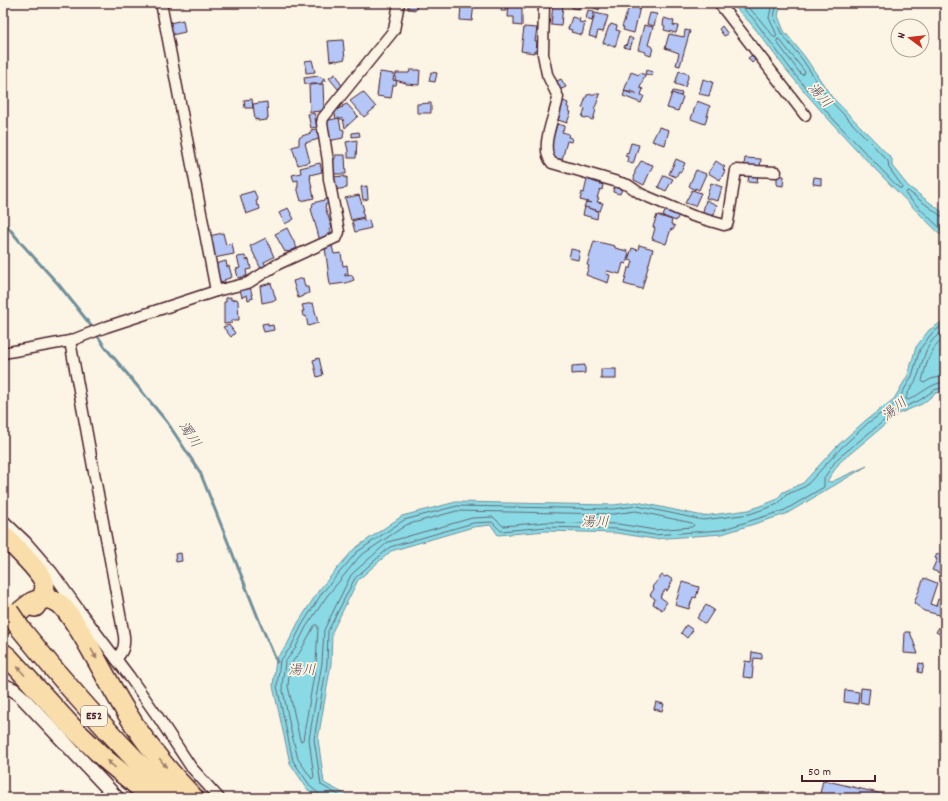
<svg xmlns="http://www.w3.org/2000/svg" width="948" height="801" font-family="Dekko,'Klee One',sans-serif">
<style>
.water{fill:#89dae5;stroke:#708f9b}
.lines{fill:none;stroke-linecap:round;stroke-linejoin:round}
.shore{stroke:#636a75;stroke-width:1}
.stream{stroke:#708f9b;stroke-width:3}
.building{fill:#b4c7f6;stroke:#4a1f2b}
.minor-casing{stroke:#4a1f2b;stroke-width:13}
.tertiary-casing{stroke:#4a1f2b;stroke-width:16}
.motorway-casing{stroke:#4a1f2b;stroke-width:22}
.minor{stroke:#fcf5e5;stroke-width:10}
.tertiary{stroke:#fcf5e5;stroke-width:13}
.motorway{stroke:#f9deab;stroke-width:19}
.motorway-bridge-casing{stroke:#4a1f2b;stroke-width:22;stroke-linecap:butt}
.motorway-bridge{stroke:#f9deab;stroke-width:19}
.oneway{fill:#a27e6b}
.labels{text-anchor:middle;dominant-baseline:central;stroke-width:3.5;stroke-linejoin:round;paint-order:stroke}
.shield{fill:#fcf5e5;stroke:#7f5f63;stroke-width:1}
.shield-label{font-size:12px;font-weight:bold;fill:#4a1f2b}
.water-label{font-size:14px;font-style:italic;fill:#5a4e5a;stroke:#fcf5e5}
</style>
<rect width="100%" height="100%" fill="#fcf5e5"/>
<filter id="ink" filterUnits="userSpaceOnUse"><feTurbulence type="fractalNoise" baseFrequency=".025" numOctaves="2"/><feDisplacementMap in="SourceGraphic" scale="8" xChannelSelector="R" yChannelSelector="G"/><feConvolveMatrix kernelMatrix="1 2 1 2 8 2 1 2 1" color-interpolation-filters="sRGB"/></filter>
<g filter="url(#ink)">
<!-- water -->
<g class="water">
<path d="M732 3H781L778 16 784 31 805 57 831 96 892 159V166L908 186 945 214V239C892 187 840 135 793 78 780 63 769 46 756 30 749 20 739 13 732 3Z"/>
<path d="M942 322H945V391L936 393 922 404 898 414 840 462 827 481 831 482 867 466 786 514 722 534 654 539 617 533 547 531 498 535 491 525 473 527 391 551 358 580 332 632 331 664 318 739 324 783 352 798H318L308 790 290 763 273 686 276 659 287 645 298 623 319 590 354 549 402 516 456 502 613 505 637 502 703 516 749 510 776 500 783 492 803 483 837 446 866 420 894 399 908 375 916 347 929 330Z"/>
</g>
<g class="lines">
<!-- shore -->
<g class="shore">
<path d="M737 3 752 17 795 75 835 121 899 188H902V186L889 168 888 161 828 98 802 59 781 33 774 17 777 3"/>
<path d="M743 3 755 14 775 38 777 35 769 18 772 3"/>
<path d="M778 39 780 40 805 72 804 74 802 75 799 72 777 42Z"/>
<path d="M945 216H941L908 191 906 192V195L945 233"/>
<path d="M945 331C923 341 925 361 916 380 913 386 907 392 906 399L908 400C921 395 930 383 945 382"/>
<path d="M945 338C930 347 926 365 922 381L924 383 931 379 945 376"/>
<path d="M457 511 613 514 636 511 692 523 694 525 692 527 655 530 618 524 548 522 503 526 493 517 472 518 388 542 351 575 324 630 322 663 309 739 314 777 312 779 298 759 291 731 282 686 285 662 295 649 306 627 327 596 360 556 406 525Z"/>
<path d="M315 625H317L318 627 316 663 303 740 301 741 300 740 288 686 290 665 300 652Z"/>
<path d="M320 798 319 794 311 787 293 761 277 686 280 661 291 647 302 625 322 593 357 552 404 520 457 506 613 509 637 506 703 520 750 514 778 504 786 495 806 486 840 449 868 423 897 402 912 376 920 349 932 333 942 326H945"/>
<path d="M344 798 321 785 314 739 327 664 328 631 355 578 390 547 473 523 492 522 501 531 547 527 617 529 654 535 721 530 785 510 824 487V478L837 459 896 411 920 400 934 390 945 387"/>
</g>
<!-- stream -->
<path class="stream" d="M3 221 21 243 59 285 89 323 105 347 167 422 200 472 261 625 277 662"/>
</g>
<!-- building -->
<g class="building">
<path d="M408 3H417L416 10 408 9Z"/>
<path d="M461 3H474L472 21 460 20Z"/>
<path d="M509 3H526L525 9 522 8V26L514 25V17H508Z"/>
<path d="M591 3H601L599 10 590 6Z"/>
<path d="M502 4H506V11H501Z"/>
<path d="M553 4 563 5 561 26 551 25Z"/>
<path d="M630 4 640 7 634 33 623 30 624 27H622Z"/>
<path d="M572 5H580L579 9 572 8Z"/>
<path d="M588 10 594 11 592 21 586 19Z"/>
<path d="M595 13 608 16 603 32 598 31 596 38 589 36Z"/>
<path d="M650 13 657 14 654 26 647 24Z"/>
<path d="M572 17 580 19 579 22 585 23 582 35 571 32 572 30 568 29Z"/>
<path d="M664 18 674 21 673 25 678 26 676 33 664 30 665 26 663 25Z"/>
<path d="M183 20 185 32 172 35 170 23Z"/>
<path d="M611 24 617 26 616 30 620 31 615 47 603 43 609 26H610Z"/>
<path d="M644 25 653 27 648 45 653 47 651 56 645 54 646 52 638 50Z"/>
<path d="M722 26 728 34 724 36 719 29Z"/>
<path d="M524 27 537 28 535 41H537L536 52 534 51V53L521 51Z"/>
<path d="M685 30 690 31 680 66 676 65 679 53 665 48 669 34 684 37Z"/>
<path d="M629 37 633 39 630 49 624 47 625 45 626 46Z"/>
<path d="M343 40 345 59 336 61V60L330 61 328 41Z"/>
<path d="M752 55 755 60 752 63 748 58Z"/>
<path d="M312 60 315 72 306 73 305 61Z"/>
<path d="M410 70H420L419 85 406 84V83L395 80 396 73H409Z"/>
<path d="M646 70 653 72 652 76 645 74Z"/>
<path d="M679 71 689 74 685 87 675 84Z"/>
<path d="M380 72 394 74 393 80 397 81 396 85H393L391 98 377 96Z"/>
<path d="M431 72 437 73 435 82 429 81Z"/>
<path d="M631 72 639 75 640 73 645 75 640 88 643 89 641 95 644 96 641 103 623 96 625 91 636 95V93L630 91V93L624 91Z"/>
<path d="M335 74 342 86 338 89 329 78Z"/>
<path d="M318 76 325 79V81H322V84H305L304 78Z"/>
<path d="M561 79 566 87 559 90 555 82Z"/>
<path d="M703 79 713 82 709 96 699 94Z"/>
<path d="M323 84 324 109H323L322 111 310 112 309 85Z"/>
<path d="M673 91 682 93 681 96 672 94Z"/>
<path d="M363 92 376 107 364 117 350 101Z"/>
<path d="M672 93 683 97 678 111 667 108Z"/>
<path d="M593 94H600L599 98H598L597 103 594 109 596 110 593 120 582 117 585 109 582 108 587 95Z"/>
<path d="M252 99 253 108H245L244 100Z"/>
<path d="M561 100 568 103 567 107 570 108 569 111 571 112 567 123 555 119Z"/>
<path d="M697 101 710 106 705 124 691 119Z"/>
<path d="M267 102 268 118H267V120L258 121V119L255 120 253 104Z"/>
<path d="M431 103V113H417V104Z"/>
<path d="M347 104 358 116 345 128 343 119H336L334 110 343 107 342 106Z"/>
<path d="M314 113 317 127 311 128 308 114Z"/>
<path d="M339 118 341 129 344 130 343 138 328 141 325 121Z"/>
<path d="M557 124 565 126 562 132 569 134 568 137 572 138 571 142 567 141 562 160 560 159 559 163 552 157 551 154 552 141Z"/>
<path d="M659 127 669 130 665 145 652 141Z"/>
<path d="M317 129 319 139 305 143 310 162 298 165 292 147 299 145V138L302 136 311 133V130Z"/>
<path d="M359 132 360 136 352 137V133Z"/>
<path d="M357 140 356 158H348V151L346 142Z"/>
<path d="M631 143 639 145 633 164 627 162 628 157 625 156 627 152 628 153Z"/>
<path d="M335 155H345L346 174H331V159H335Z"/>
<path d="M745 158 761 159 760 168 744 166Z"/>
<path d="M676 159 685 163 681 172 679 171 676 177 669 174Z"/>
<path d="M641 161 653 165 644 185 634 180 635 171Z"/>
<path d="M716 161 725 167 723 169 725 171 720 180 708 173Z"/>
<path d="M320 163 322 172 310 175 311 178H310L314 198 301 201 297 187H298V180L294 181 292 175 301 173 300 168Z"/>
<path d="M696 170 706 174 699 190 695 188V190L689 186Z"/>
<path d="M749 173 758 174 757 183 748 182Z"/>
<path d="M664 175 673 179 666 191 658 187Z"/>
<path d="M777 175 784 176 783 186 777 185Z"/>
<path d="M345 176V178L347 177V188L333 190 332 177Z"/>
<path d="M814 177 821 178V185L813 184Z"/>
<path d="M587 179 603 185 602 190 600 189 597 198H599L597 202 603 203 600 211 584 207 586 202 592 203 580 200 582 192 584 193Z"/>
<path d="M711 183 722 187 718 201 706 198Z"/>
<path d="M367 186 368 199 363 200 361 187Z"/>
<path d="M614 187 622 189 620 194 613 192Z"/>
<path d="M692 190 701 193 695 206 685 203Z"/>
<path d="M254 191 258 200 256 201 258 206 259 205 260 209 246 214 240 195Z"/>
<path d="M359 195 364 210 362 211 364 217 351 220 345 198Z"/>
<path d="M328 199 329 204H326L325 207 332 228 330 229 332 235 320 241 311 209 312 208 313 203Z"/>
<path d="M706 200 717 205 713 217 702 215Z"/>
<path d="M585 207 598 211 597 219 583 215Z"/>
<path d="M288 208 294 219 285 224 279 213Z"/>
<path d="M666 209 679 215 676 221 663 216Z"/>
<path d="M657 215 672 220 671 224 675 226 673 230 671 229 666 244 652 239 655 228 653 227Z"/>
<path d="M364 218V221L369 220 371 228 355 232 352 221Z"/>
<path d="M287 228 297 248 288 252 287 251 285 252 275 234Z"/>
<path d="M223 233 226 245 232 243 234 254 214 258 209 236Z"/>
<path d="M266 238 274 257 264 262 266 266 261 269 250 246Z"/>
<path d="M594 241 615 246V248L627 251V252L629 253 626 264 623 263 620 274 607 271 606 274 610 275 608 283 586 275 589 266 587 265Z"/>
<path d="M639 245 653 249 642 289 624 284 628 268H631L633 261 628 260 632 248 638 250Z"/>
<path d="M332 246 334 254 341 253 343 266 347 265 348 274H345V276L352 275 354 280 346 283 330 285 325 247Z"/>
<path d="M571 249 580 251 578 260 569 258Z"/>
<path d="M245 256 246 260 249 259 251 269 246 270 247 276 238 278 236 269 240 268 237 257Z"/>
<path d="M226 261 227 267 229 266 232 277 224 280 225 282 219 283 215 264Z"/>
<path d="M303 278 305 287H308L309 293 303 295V296L298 298 293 281Z"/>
<path d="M271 283 276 300 262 303 260 286Z"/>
<path d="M250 287 253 298 248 300 247 295 242 297 240 290Z"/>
<path d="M231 297V300L237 299 238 301 239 320H232V323L224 324V302H226V298Z"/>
<path d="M313 303 318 323 308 326 306 316H303L302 311H304L302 305Z"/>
<path d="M268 323V326L273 325 274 330 264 332 262 324Z"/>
<path d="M229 325 235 333 231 337 223 327Z"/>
<path d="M319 358 323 375 317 377 313 360Z"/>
<path d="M585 365V373L572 374V366Z"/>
<rect x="601" y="369" width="15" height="10"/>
<path d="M181 553 182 561 176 562 175 554Z"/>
<path d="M937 554 945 556V567L942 574 932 570 937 559 935 558Z"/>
<path d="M662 575 665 577 667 576 673 580 667 591 665 590 660 597 667 602 662 610 653 604 655 599 650 595 654 589 652 587Z"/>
<path d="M924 578 937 583 930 604 936 606 938 599 945 601V611L940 615 924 611 914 603Z"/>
<path d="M682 582 699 587 696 598 693 597 689 609 675 605Z"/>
<path d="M706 605 714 610 705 624 697 618Z"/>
<path d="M943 621 945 622V637L936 632Z"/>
<path d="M686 625 693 630 687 638 681 633Z"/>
<path d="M905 632H910L918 654 904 653Z"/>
<path d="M752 652 762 654V659L754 658 752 678 743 677 745 661 751 662Z"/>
<path d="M919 663 924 664 922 673 918 672Z"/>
<path d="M861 688 870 689 868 704 860 702Z"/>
<path d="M845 690 859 692 858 704 844 702Z"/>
<path d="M656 702 664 704 662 711 654 709Z"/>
<path d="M823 780 891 796 890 798H819Z"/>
</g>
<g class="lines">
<!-- minor casing -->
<g class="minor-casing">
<g id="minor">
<path d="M161 3 216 291"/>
<path d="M544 3 543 54 547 74 558 97C556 115 538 147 552 163L628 185 641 194 693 216 724 225 727 224 728 222 736 170 776 172"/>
<path d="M719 3 805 115"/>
<path d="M70 341 124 636C125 646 123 652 116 659"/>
<path d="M3 353 70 341 106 327 216 291 248 283 278 264 337 237 339 232 329 179 328 161 322 123 323 118 394 30 399 3"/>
<path d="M3 520 26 542 52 572 79 610 129 676 158 717 191 767 219 798"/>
</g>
</g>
<!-- tertiary casing -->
<g class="tertiary-casing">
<path id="tertiary" d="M3 685 14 690 23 698 117 798"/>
</g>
<!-- motorway casing -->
<g class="motorway-casing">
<g id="motorway">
<path d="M3 535C12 544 40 571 44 582 47 591 40 601 35 607"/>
<path d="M3 625 32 602C41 598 51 596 60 604 68 611 74 622 80 631 96 657 109 684 125 710 144 742 168 771 194 798"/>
<path d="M20 628C68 688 118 744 173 798"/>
<path d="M3 653 8 657 71 726 105 759 152 798"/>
</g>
</g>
<!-- minor -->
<use href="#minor" class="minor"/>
<!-- tertiary -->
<use href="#tertiary" class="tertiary"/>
<!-- motorway -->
<use href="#motorway" class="motorway"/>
<!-- motorway-bridge casing -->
<g class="motorway-bridge-casing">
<path id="motorway-bridge" d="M9 612 20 628"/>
</g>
<!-- motorway-bridge -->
<use href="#motorway-bridge" class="motorway-bridge"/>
</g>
<!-- one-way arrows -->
<defs><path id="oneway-solid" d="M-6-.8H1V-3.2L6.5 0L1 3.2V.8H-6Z"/></defs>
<g class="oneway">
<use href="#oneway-solid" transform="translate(94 654) rotate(61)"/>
<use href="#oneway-solid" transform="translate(21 671) rotate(-131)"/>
<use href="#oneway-solid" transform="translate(163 763) rotate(51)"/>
<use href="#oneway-solid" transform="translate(111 764) rotate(-140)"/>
</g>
</g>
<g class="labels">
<!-- shield labels -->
<rect class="shield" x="81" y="706" width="26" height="20" rx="3"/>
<g class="shield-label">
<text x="94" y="716">E52</text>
</g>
<!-- water labels -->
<g class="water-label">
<text transform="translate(819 96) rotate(48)">湯川</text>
<text transform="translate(895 410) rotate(-39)">湯川</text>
<text transform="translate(189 435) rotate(57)">濁川</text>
<text transform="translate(595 523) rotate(1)">湯川</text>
<text x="302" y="671">湯川</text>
</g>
</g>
<!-- margin -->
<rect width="948" height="801" fill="none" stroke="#fcf5e5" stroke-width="16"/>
<rect x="8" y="8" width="932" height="785" fill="none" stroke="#4a1f2b" stroke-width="1.5" filter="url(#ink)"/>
<!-- north arrow -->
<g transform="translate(910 38) rotate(285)"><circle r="19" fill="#fcf5e5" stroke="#b59f9b"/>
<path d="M0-3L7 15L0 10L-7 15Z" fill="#c8321e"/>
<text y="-6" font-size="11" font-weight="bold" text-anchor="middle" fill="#4a1f2b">N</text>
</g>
<!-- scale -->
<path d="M802 775v6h73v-6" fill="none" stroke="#4a1f2b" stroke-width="2"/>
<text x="808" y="775" font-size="12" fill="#4a1f2b" stroke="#fcf5e5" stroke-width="3" paint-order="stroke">50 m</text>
</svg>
